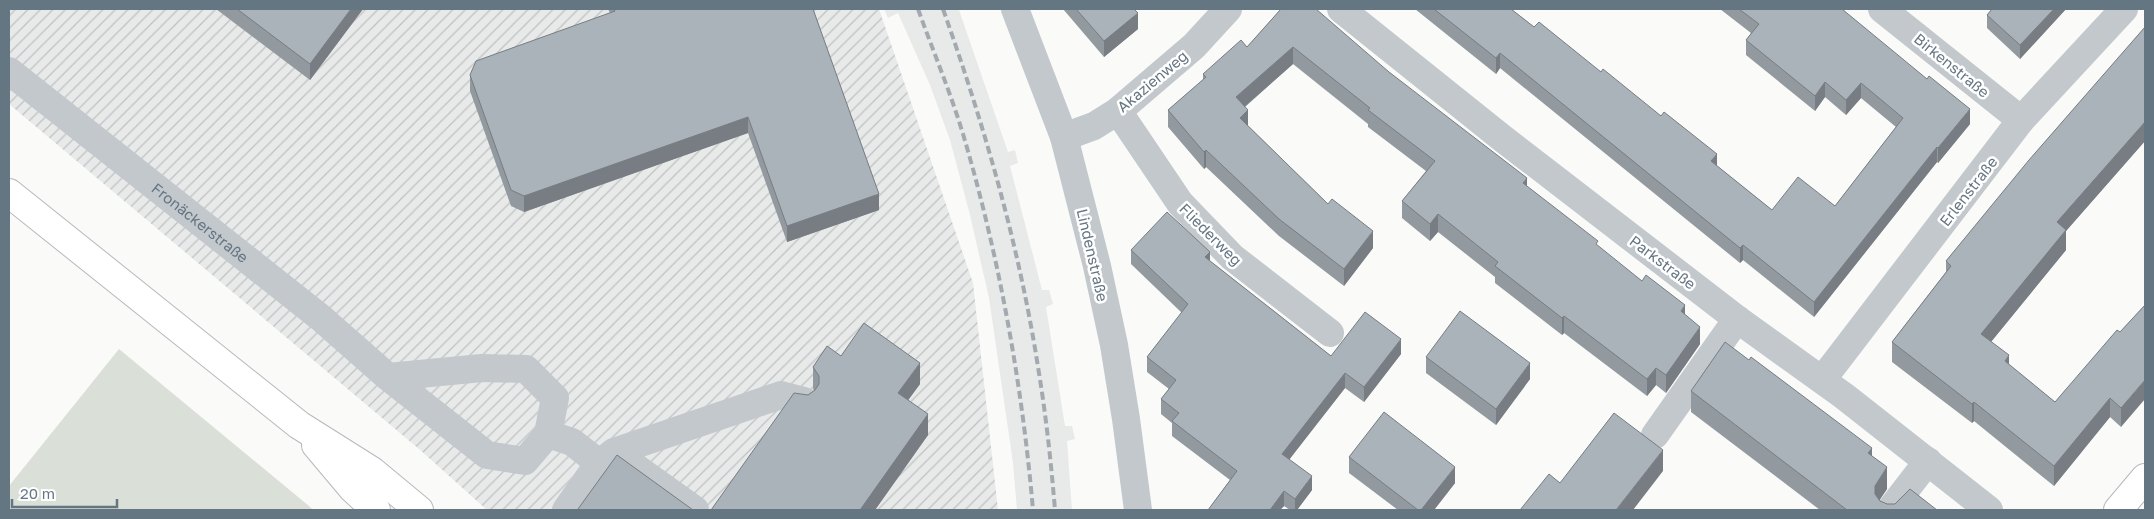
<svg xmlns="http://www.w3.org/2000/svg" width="2154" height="519" font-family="'Golos Text',sans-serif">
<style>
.built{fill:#e8e9e9}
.industrial{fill:url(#industrial-furrows)}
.grass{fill:#dadfd7}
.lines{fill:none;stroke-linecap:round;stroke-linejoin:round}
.major-casing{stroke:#b5babe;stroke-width:30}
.minor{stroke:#c3c8cc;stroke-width:28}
.major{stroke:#fff;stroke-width:28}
.rail{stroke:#a2aab0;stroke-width:4;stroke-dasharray:8 4;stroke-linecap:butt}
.wall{fill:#929a9f}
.shaded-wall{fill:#777d82}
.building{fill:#aab3b9;stroke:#777d82}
.labels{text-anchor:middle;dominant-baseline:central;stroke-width:5;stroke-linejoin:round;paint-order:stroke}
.street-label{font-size:15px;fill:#657683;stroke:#fff}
</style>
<defs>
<pattern id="industrial-furrows" width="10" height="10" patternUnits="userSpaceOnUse" patternTransform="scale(1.25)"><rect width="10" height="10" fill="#e8e9e9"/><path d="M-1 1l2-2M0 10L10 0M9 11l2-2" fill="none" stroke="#c0c1c2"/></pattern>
</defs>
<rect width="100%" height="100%" fill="#fafaf8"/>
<!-- built -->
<path class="built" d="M884 9H961L959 10 1008 152 1015 150 1018 163 1010 166 1042 290H1049L1053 304 1046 307 1065 426H1072L1075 439 1067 441 1072 510H1017L1013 463 989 298 970 215 950 140 930 85 898 13 888 18Z"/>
<!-- industrial -->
<path class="industrial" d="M9 9H879L973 283 998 510H487L419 449 9 104Z"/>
<!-- grass -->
<path class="grass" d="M119 349 309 506 313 510H9V486Z"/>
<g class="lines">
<!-- major casing -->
<g class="major-casing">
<g id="major">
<path d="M9 193 299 425 372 471 419 510"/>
<path d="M316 445 353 489 376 510"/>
<path d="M2118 510 2145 478"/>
</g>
</g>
<!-- minor -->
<g class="minor">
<path d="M1015 9 1064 137 1097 266 1114 345 1126 419 1138 510"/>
<path d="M1341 9 1502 138 1737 319 1844 396 1989 510"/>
<path d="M1882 9 2021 120"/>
<path id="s1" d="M9 71 321 318 388 377 487 455 525 461 548 434 555 398 526 369 482 368 388 377"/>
<path d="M1118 111 1180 203 1232 257 1330 333"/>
<path d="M1064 137 1094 126 1118 111 1194 46 1228 9"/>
<path d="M1822 380 2021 120 2124 9"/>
<path d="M548 434 572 442 599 463 614 452 781 395 804 401"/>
<path d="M1655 435 1737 319"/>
<path d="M614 452 695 510"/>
<path d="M566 510 599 463"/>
<path d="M1890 510 1928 461"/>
</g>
<!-- major -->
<use href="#major" class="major"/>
<!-- rail -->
<g class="rail">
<path d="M918 9C933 51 950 91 963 134 999 256 1022 383 1033 510"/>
<path d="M943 9C984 125 1019 245 1038 367 1046 415 1051 462 1055 510"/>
</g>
</g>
<!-- wall -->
<g class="wall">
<path d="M216 9H363L310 80Z"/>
<path d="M608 9H813L879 210 787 242 748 133 524 212 511 206 470 91V75L610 13Z"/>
<path d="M1063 9H1134L1138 29 1104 57Z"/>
<path d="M1281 9 1389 72 1598 247 1685 315 1700 344 1666 393 1656 385 1647 396 1564 333 1562 335 1495 283V277L1438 232 1430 241 1402 218V201L1426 171 1368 127V124L1293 64 1245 107 1248 126 1373 248 1344 286 1279 236 1206 167 1204 169 1168 127V110L1203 80V74L1247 47Z"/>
<path d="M1415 9H1511L1717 166 1772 210 1835 206 1896 127 1861 98 1846 115 1825 97 1815 111 1746 55V40L1751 33 1720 9H1842L1970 124 1938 163 1937 162 1814 317 1743 260 1740 263 1500 68 1496 74Z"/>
<path d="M1992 9H2066L2020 59 1987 28V15Z"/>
<path d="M2145 27V141L2066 231V250L1991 342 2009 365 2055 402 2120 332 2145 305 2121 427 2110 417 2054 486 1974 421 1972 423 1892 362V342L1946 272V261Z"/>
<path d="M1131 250 1210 261 1331 356 1401 354 1364 402 1345 388 1289 459 1312 490 1297 510H1290L1284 506 1280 510H1208L1230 480 1172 436V423L1161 414V399L1169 389 1147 372V357L1182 313 1131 264Z"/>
<path d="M841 356 920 384 908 400 928 435 875 510H711L808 395 814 391 813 388V367Z"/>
<path d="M1426 357 1530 379 1496 425 1426 373Z"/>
<path d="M1691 391 1872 457 1887 489 1879 500 1880 501 1887 504 1937 510H1820L1691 412Z"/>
<path d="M1349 457 1455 483 1434 510H1398L1349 473Z"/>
</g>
<!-- shaded-wall -->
<g class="shaded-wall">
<path d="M351 9H363L310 80V64Z"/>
<path d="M2054 9H2066L2020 59V45Z"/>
<path d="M1138 13V29L1104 57V41Z"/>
<path d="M1293 47V64L1236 114V97Z"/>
<path d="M1500 53V68L1496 74V58Z"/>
<path d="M1825 82V97L1815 111V96Z"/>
<path d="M1861 83V98L1846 115V100Z"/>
<path d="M1970 109V124L1938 163V148Z"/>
<path d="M1248 110V127L1240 118Z"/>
<path d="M748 117V133L524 212V196Z"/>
<path d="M2145 122V141L2066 231V250L1981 354V334L2057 222Z"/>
<path d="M1937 147V162L1814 317V302Z"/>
<path d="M1206 150V167L1204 169V152Z"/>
<path d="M1717 154V169L1711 161Z"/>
<path d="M1527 178V195L1523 183Z"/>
<path d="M879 194V210L787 242V226Z"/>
<path d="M1438 214V232L1430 241V224Z"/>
<path d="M1373 231V248L1344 286V269Z"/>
<path d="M1743 245V260L1740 263V248Z"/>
<path d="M1210 252V267L1205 257Z"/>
<path d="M1685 305V322L1681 311Z"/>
<path d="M1564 316V333L1562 335V318Z"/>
<path d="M1700 327V344L1666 393V375Z"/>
<path d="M1401 339V354L1364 402V387Z"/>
<path d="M2009 355V375L2005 361Z"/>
<path d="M920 363V384L898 414V393Z"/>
<path d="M1530 363V379L1496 425V409Z"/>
<path d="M1656 368V385L1647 396V379Z"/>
<path d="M1345 373V388L1282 469V454Z"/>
<path d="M2145 380V399L2121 427V408Z"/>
<path d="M2110 398V417L2054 486V466Z"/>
<path d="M1974 402V421L1972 423V404Z"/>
<path d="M928 414V435L875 510H860Z"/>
<path d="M1872 448V469L1868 453Z"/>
<path d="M1663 450V471L1633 510H1616Z"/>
<path d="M1455 467V483L1434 510H1421Z"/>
<path d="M1887 467V489L1875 507V486Z"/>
<path d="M1312 476V490L1297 510H1295V499Z"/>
<path d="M1284 491V506L1280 510H1270Z"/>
</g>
<!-- building -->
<g class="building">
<path d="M237 9H351L310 64Z"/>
<path d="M614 9H813L879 194 787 226 748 117 524 196 511 190 470 75 476 61 615 11Z"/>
<path d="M1076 9H1134L1138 13 1104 41Z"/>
<path d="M1281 9H1316L1389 72 1527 178 1523 183 1598 241 1596 244 1642 281 1646 275 1685 305 1681 311 1700 327 1666 375 1656 368 1647 379 1564 316 1562 318 1495 266 1498 262 1438 214 1430 224 1402 201 1435 161 1368 110 1370 108 1293 47 1236 97 1248 110 1240 118 1328 204 1332 199 1373 231 1344 269 1279 219 1206 150 1204 152 1168 110 1206 77 1203 74 1241 40 1247 47Z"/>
<path d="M1434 9H1511L1534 27 1539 22 1601 72 1603 69 1661 116 1664 112 1717 154 1711 161 1772 210 1798 177 1835 206 1903 118 1861 83 1846 100 1825 82 1815 96 1746 40 1759 24 1739 9H1842L1927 79 1929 76 1970 109 1938 148 1937 147 1814 302 1743 245 1740 248 1500 53 1496 58Z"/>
<path d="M1992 9H2054L2020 45 1987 15Z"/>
<path d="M2145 27V122L2057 222 2066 230 1981 334 2009 355 2005 361 2055 402 2117 330 2120 332 2145 305V380L2121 408 2110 398 2054 466 1974 402 1972 404 1892 342 1951 266 1946 261 2029 160Z"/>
<path d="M1167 212 1210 252 1205 257 1331 356 1365 312 1401 339 1364 387 1345 373 1282 454 1312 476 1295 499 1284 491 1270 510H1208L1237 471 1172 421 1179 413 1161 399 1176 380 1147 357 1188 304 1131 250Z"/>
<path d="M1460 311 1530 363 1496 409 1426 357Z"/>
<path d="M864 323 920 363 898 393 928 414 860 510H711L794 393 808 395 815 390 819 384V376L813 367 827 346 841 356Z"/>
<path d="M1725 342 1749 360 1751 357 1872 448 1868 453 1887 467 1875 486V494L1880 501 1887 504H1895L1910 489 1937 510H1847L1691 391Z"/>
<path d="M1384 412 1455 467 1421 510H1418L1349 457Z"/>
<path d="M1614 413 1663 450 1616 510H1520L1549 474 1560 483Z"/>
<path d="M617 455 693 510H580L578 509Z"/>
</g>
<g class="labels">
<!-- street labels -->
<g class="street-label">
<text transform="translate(1952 65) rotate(39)">Birkenstraße</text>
<text transform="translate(1152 81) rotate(-40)">Akazienweg</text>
<text transform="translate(1968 191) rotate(-52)">Erlenstraße</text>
<text stroke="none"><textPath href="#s1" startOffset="244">Fronäckerstraße</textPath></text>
<text transform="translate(1211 234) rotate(45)">Fliederweg</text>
<text transform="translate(1093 255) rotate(77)">Lindenstraße</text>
<text transform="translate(1663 262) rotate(37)">Parkstraße</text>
</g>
</g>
<!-- border -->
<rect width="2154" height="519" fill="none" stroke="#657683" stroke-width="20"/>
<!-- scale -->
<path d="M12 499v8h105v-8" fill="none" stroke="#657683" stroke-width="2.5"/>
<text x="20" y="499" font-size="15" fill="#657683" stroke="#ffffff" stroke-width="4" paint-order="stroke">20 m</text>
</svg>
